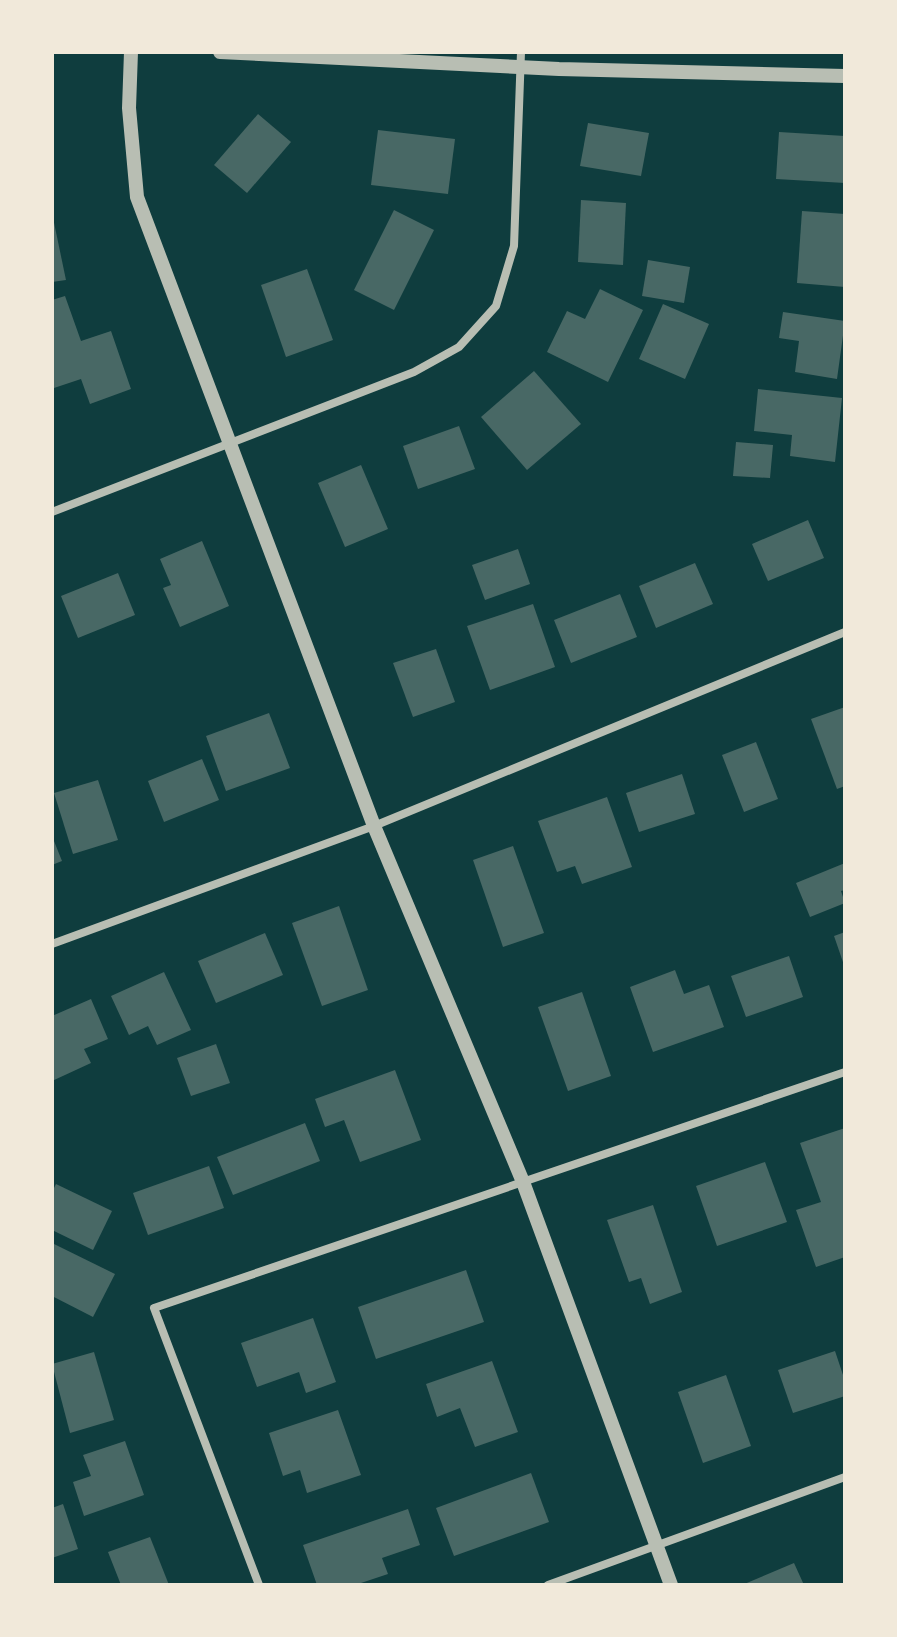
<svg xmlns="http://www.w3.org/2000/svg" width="897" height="1637" font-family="Inter,sans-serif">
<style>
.building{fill:#486865}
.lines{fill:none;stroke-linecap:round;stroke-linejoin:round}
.minor{stroke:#b8beb3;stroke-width:8}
.tertiary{stroke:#b8beb3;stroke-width:14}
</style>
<rect width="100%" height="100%" fill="#0f3d3e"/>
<!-- building -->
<g class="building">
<path d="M258 114 291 142 247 193 214 165Z"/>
<path d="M588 123 649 133 641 176 580 166Z"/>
<path d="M378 130 455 139 448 194 371 185Z"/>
<path d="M779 132 845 136V183L776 179Z"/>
<path d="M581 200 626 203 623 265 578 262Z"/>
<path d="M394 210 434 230 394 310 354 290Z"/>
<path d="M802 211 845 214V287L797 283Z"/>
<path d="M52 213 66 280 52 282Z"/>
<path d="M648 260 690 267 684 303 642 296Z"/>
<path d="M307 269 333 340 286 357 261 285Z"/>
<path d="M600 289 643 310 608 382 547 352 567 311 585 319Z"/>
<path d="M65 296 81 341 111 331 131 389 90 404 81 379 54 388 52 300Z"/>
<path d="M663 304 709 324 685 379 639 359Z"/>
<path d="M783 312 845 321 837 379 795 372 799 341 779 338Z"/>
<path d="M534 371 581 424 527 470 481 417Z"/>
<path d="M758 389 842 398 835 462 790 456 792 435 754 431Z"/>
<path d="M459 426 475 469 418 489 403 446Z"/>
<path d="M736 442 773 445 770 478 733 476Z"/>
<path d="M361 465 388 529 345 547 318 483Z"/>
<path d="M808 520 824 558 768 581 752 544Z"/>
<path d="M202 541 229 606 180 627 163 588 171 585 160 559Z"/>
<path d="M518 549 530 584 485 600 472 565Z"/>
<path d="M695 563 713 604 656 628 639 586Z"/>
<path d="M118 573 135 615 78 638 61 596Z"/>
<path d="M620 594 637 637 571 663 554 620Z"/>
<path d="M533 604 555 667 490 690 467 626Z"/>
<path d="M436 649 455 702 413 717 393 663Z"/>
<path d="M845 707V786L837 789 811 719Z"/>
<path d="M269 713 290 768 226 791 206 736Z"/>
<path d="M756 742 778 799 744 812 722 755Z"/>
<path d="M202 759 219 800 164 822 148 781Z"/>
<path d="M682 774 695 814 639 832 626 793Z"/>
<path d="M98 780 118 840 73 854 54 793Z"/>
<path d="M607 797 632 867 582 884 575 866 557 872 538 821Z"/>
<path d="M52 836 62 861 52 865Z"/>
<path d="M513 846 544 933 503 947 473 860Z"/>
<path d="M845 863V890L841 891 845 903 810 917 796 883Z"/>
<path d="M339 906 368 990 322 1006 292 923Z"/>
<path d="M845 932V968L834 936Z"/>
<path d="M265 933 283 975 216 1003 198 961Z"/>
<path d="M789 956 803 997 746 1017 731 976Z"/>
<path d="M675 970 684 994 709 985 724 1027 653 1052 630 987Z"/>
<path d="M164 972 191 1030 157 1045 148 1026 129 1035 111 996Z"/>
<path d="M582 992 611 1076 568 1091 538 1007Z"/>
<path d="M91 999 108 1039 84 1049 91 1063 52 1081V1016Z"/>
<path d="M216 1044 230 1083 191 1096 177 1058Z"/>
<path d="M395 1070 421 1140 360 1162 344 1120 325 1127 315 1099Z"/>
<path d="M305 1123 320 1161 233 1195 217 1157Z"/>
<path d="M845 1128V1257L816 1267 796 1210 821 1202 800 1143Z"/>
<path d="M765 1162 787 1222 717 1246 696 1186Z"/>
<path d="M209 1166 224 1208 148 1235 133 1193Z"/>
<path d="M56 1184 112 1211 93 1250 52 1230V1192Z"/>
<path d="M653 1205 682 1292 650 1304 641 1278 629 1282 607 1220Z"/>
<path d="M54 1244 115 1274 93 1317 52 1296Z"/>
<path d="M466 1270 484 1322 376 1359 358 1307Z"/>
<path d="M313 1318 336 1382 306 1393 299 1372 257 1387 241 1343Z"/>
<path d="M835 1351 845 1381V1396L793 1413 778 1370Z"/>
<path d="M94 1352 114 1420 70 1433 52 1364Z"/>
<path d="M492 1361 518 1432 475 1447 460 1408 437 1417 426 1384Z"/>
<path d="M726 1375 751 1446 703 1463 678 1392Z"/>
<path d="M338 1410 361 1475 307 1493 300 1470 283 1476 269 1433Z"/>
<path d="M125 1441 144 1495 84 1516 73 1482 91 1476 83 1455Z"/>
<path d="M531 1473 549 1522 454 1556 436 1508Z"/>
<path d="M63 1504 78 1549 52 1558V1508Z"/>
<path d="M408 1509 420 1545 382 1558 388 1574 355 1585H317L303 1545Z"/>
<path d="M150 1537 169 1585H121L108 1552Z"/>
<path d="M794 1563 804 1585H742Z"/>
</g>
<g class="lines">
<!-- minor -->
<g class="minor">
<path d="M52 512 414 372 459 347 496 306 514 246 521 52"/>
<path d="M52 944 374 826 845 632"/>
<path d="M259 1585 154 1308 845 1072"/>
<path d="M548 1585 845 1477"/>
</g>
<!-- tertiary -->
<g class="tertiary">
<path d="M131 52 129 108 137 197 374 826 523 1182 671 1585"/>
<path d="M220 52 559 69 845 76"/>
</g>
</g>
<!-- border -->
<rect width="897" height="1637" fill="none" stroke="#f1e9da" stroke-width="108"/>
</svg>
